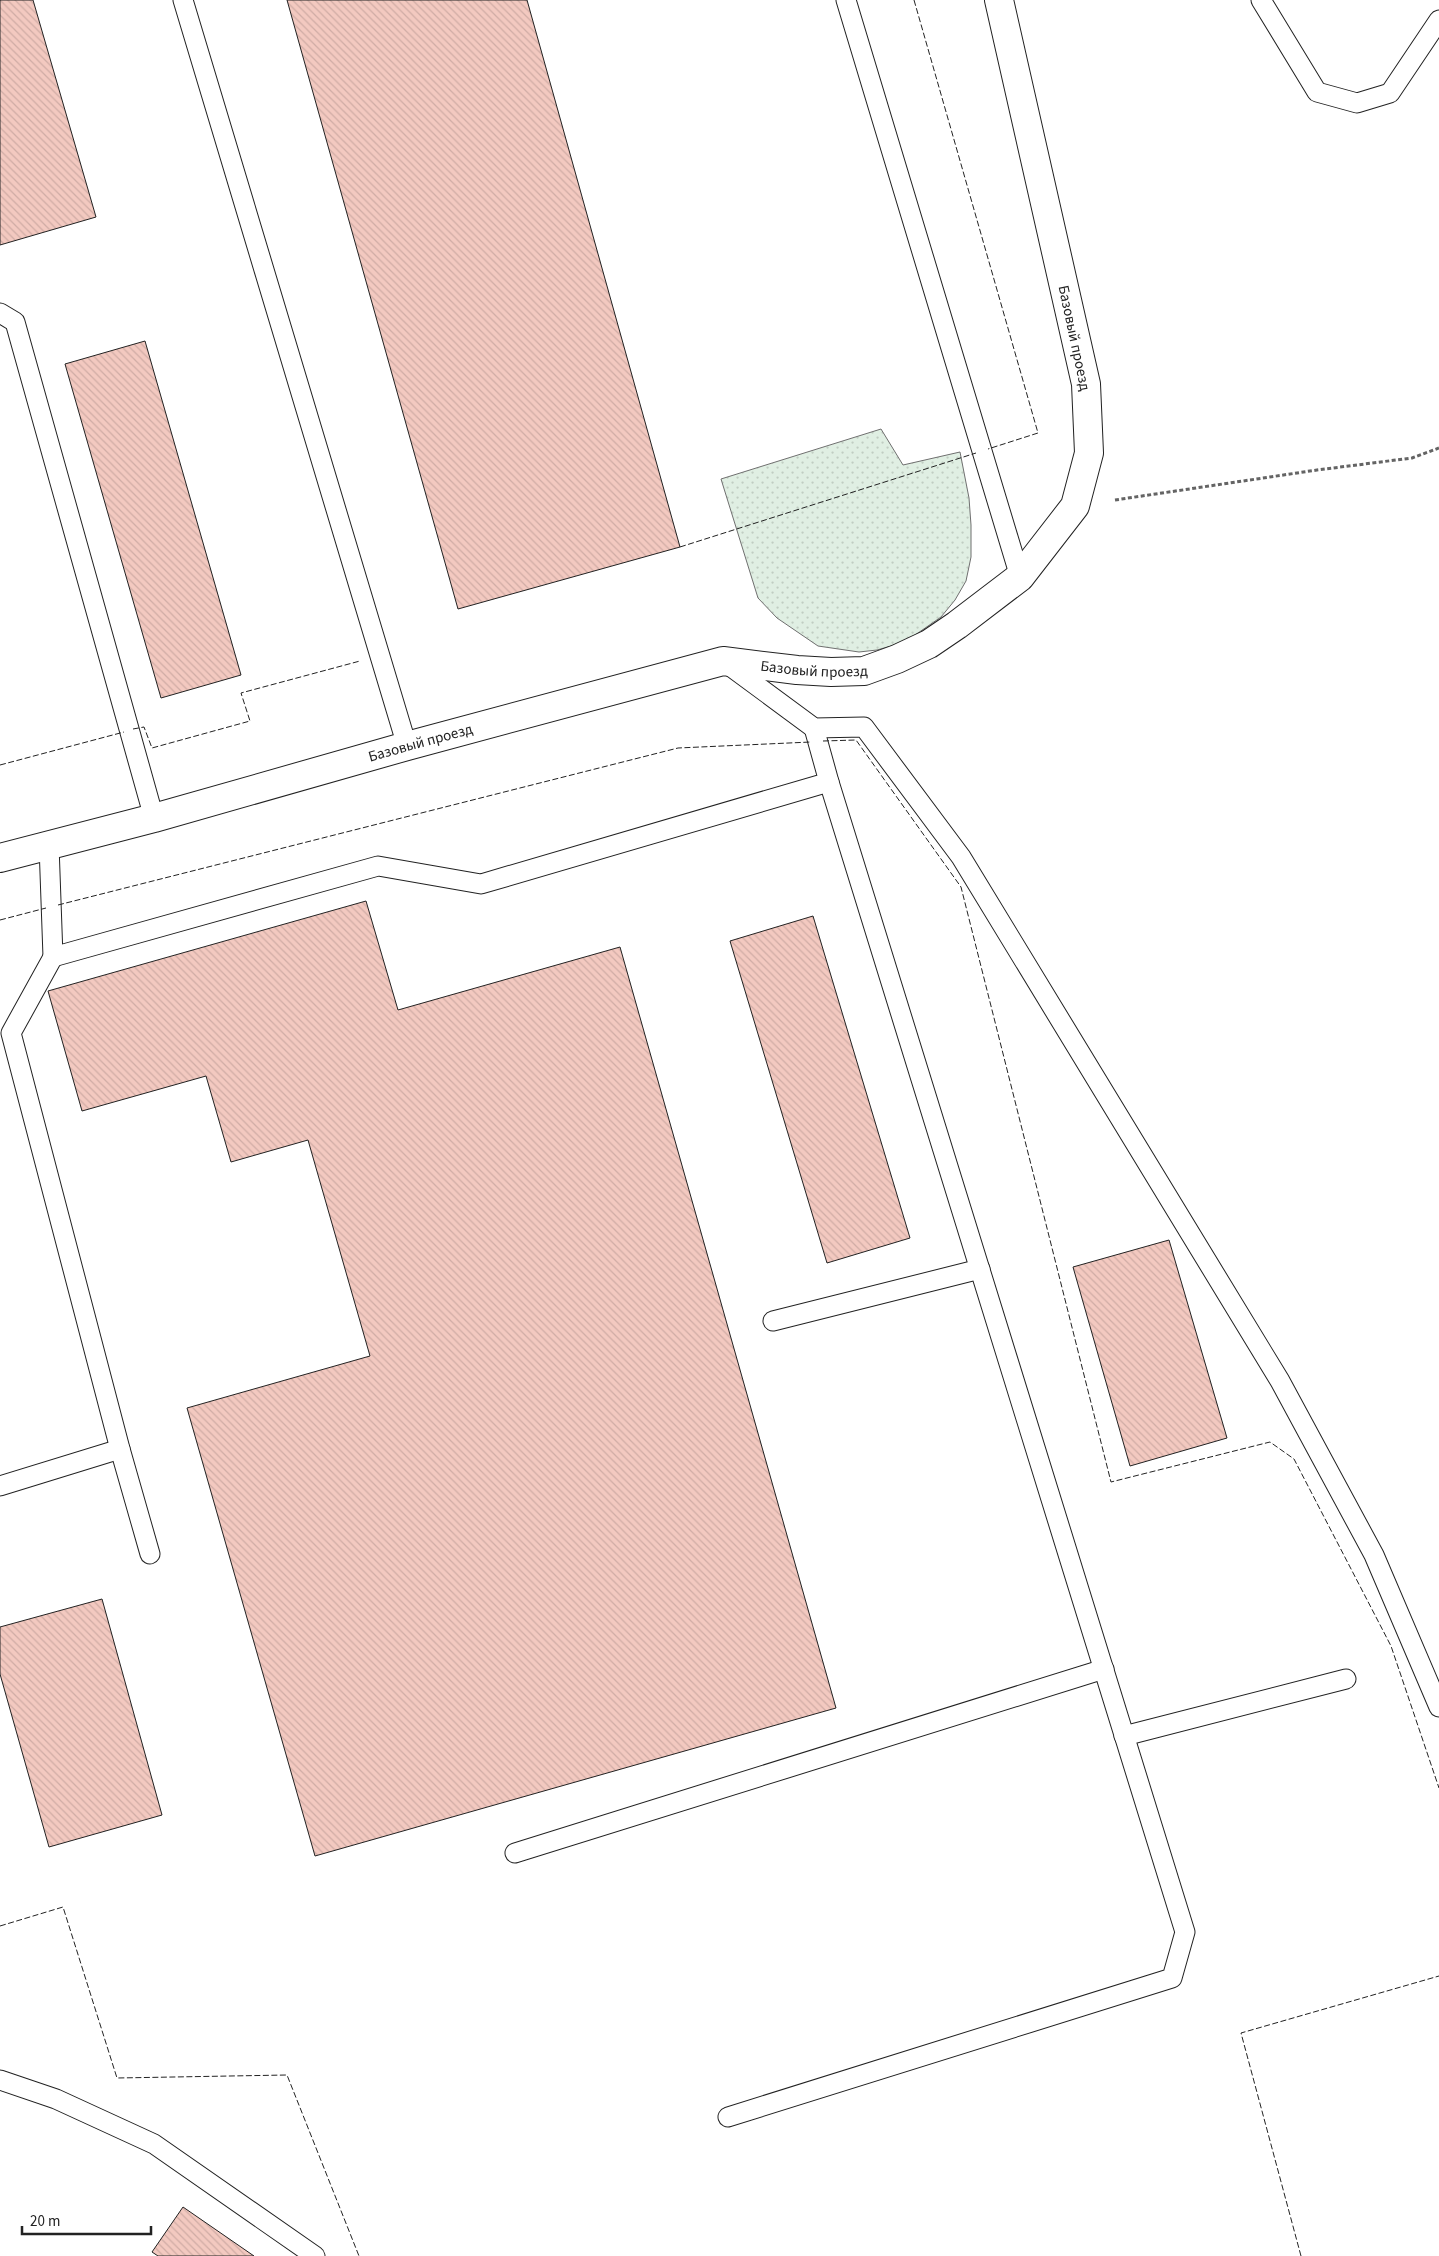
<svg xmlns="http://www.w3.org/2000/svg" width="1439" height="2256" font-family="'Source Sans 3',sans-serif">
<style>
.grass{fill:url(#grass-dots);stroke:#6f6f6f}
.building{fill:url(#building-back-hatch);stroke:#222}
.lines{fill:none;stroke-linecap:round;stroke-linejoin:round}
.service-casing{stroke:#222;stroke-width:21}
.minor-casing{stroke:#222;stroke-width:30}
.path{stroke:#646464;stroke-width:3;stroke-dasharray:4 2.5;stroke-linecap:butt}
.service{stroke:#fff;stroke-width:19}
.minor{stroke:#fff;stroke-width:28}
.fence{stroke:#222;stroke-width:1;stroke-dasharray:6 2.5;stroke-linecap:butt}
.labels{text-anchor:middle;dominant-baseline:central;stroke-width:4;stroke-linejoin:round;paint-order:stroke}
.street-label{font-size:15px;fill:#222;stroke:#fff}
</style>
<defs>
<pattern id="grass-dots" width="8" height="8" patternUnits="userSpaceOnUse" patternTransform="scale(1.25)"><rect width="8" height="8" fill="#e0efe3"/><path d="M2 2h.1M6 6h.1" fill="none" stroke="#c0cdc2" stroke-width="1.8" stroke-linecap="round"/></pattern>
<pattern id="building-back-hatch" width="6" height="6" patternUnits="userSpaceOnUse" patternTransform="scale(1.25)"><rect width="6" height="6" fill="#f3c9c0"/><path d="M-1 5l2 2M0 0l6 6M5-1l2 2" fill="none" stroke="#d0aca5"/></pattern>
</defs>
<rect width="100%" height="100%" fill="#fff"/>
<!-- grass -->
<path class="grass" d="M881 429 903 465 960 452 969 498 971 525V557L966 581 955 600 941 617 905 642 877 650 859 652 818 646 777 618 758 598 721 479Z"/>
<!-- building -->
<g class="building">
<path d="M0 0H33L96 217 0 245Z"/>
<path d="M287 0H527L680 547 458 609Z"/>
<path d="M145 341 241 675 161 698 65 364Z"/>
<path d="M366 901 398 1010 620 947 836 1708 315 1856 187 1408 370 1356 308 1140 231 1162 206 1076 82 1111 48 991Z"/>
<path d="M813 916 910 1238 827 1263 730 941Z"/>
<path d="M1169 1240 1227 1438 1130 1466 1073 1267Z"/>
<path d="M102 1599 162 1815 49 1847 0 1674V1627Z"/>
<path d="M183 2207 254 2256H158L152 2252Z"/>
</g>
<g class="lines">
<!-- service casing -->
<g class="service-casing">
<g id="service">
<path d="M183 0 407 746"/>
<path d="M846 0 1020 577"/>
<path d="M1261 0 1317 92 1357 103 1390 93 1439 20"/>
<path d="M0 313 15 322 154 818"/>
<path d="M726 663 814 728 864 727 961 857 1280 1381 1374 1555 1439 1707"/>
<path d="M49 845 53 957 378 866 481 884 829 782 814 728"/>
<path d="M53 957 11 1033 120 1449 150 1554"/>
<path d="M773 1321 980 1269"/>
<path d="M0 1486 120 1449"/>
<path d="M1124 1736 1346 1679"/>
<path d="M515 1853 1104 1669"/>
<path d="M0 2080 56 2099 154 2144 315 2256"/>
<path d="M728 2117 1172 1978 1185 1932 829 782"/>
</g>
</g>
<!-- minor casing -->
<g class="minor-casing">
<g id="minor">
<path id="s1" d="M0 858 154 818 407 746 723 661 797 670 831 672 864 671 897 659 929 644 957 625 1020 577 1075 506 1089 453 1086 384 999 0"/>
</g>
</g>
<!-- path -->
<path class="path" d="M1115 500 1317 470 1412 458 1439 448"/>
<!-- service -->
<use href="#service" class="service"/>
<!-- minor -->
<use href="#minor" class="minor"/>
<!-- fence -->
<g class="fence">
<path d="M914 0 1038 433 988 449"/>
<path d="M680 547 976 453"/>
<path d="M133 729 144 727 152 748 250 721 241 693 360 661"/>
<path d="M823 741 856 740 961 887 1111 1482 1270 1442 1294 1459 1391 1646 1439 1788"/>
<path d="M0 765 124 732"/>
<path d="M58 905 678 748 811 742"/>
<path d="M0 920 46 908"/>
<path d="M0 1926 63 1907 117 2078 287 2075 359 2256"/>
<path d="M1301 2256 1241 2033 1439 1976"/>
</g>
</g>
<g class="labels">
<!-- street labels -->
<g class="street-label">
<text transform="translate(1074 338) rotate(78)">Базовый проезд</text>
<text stroke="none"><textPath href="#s1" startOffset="841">Базовый проезд</textPath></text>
<text stroke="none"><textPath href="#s1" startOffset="436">Базовый проезд</textPath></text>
</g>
</g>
<!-- scale -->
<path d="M22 2226v8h129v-8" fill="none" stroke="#222222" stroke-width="2.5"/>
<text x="30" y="2226" font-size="15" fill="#222222" stroke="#ffffff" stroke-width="4" paint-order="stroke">20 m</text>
</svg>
